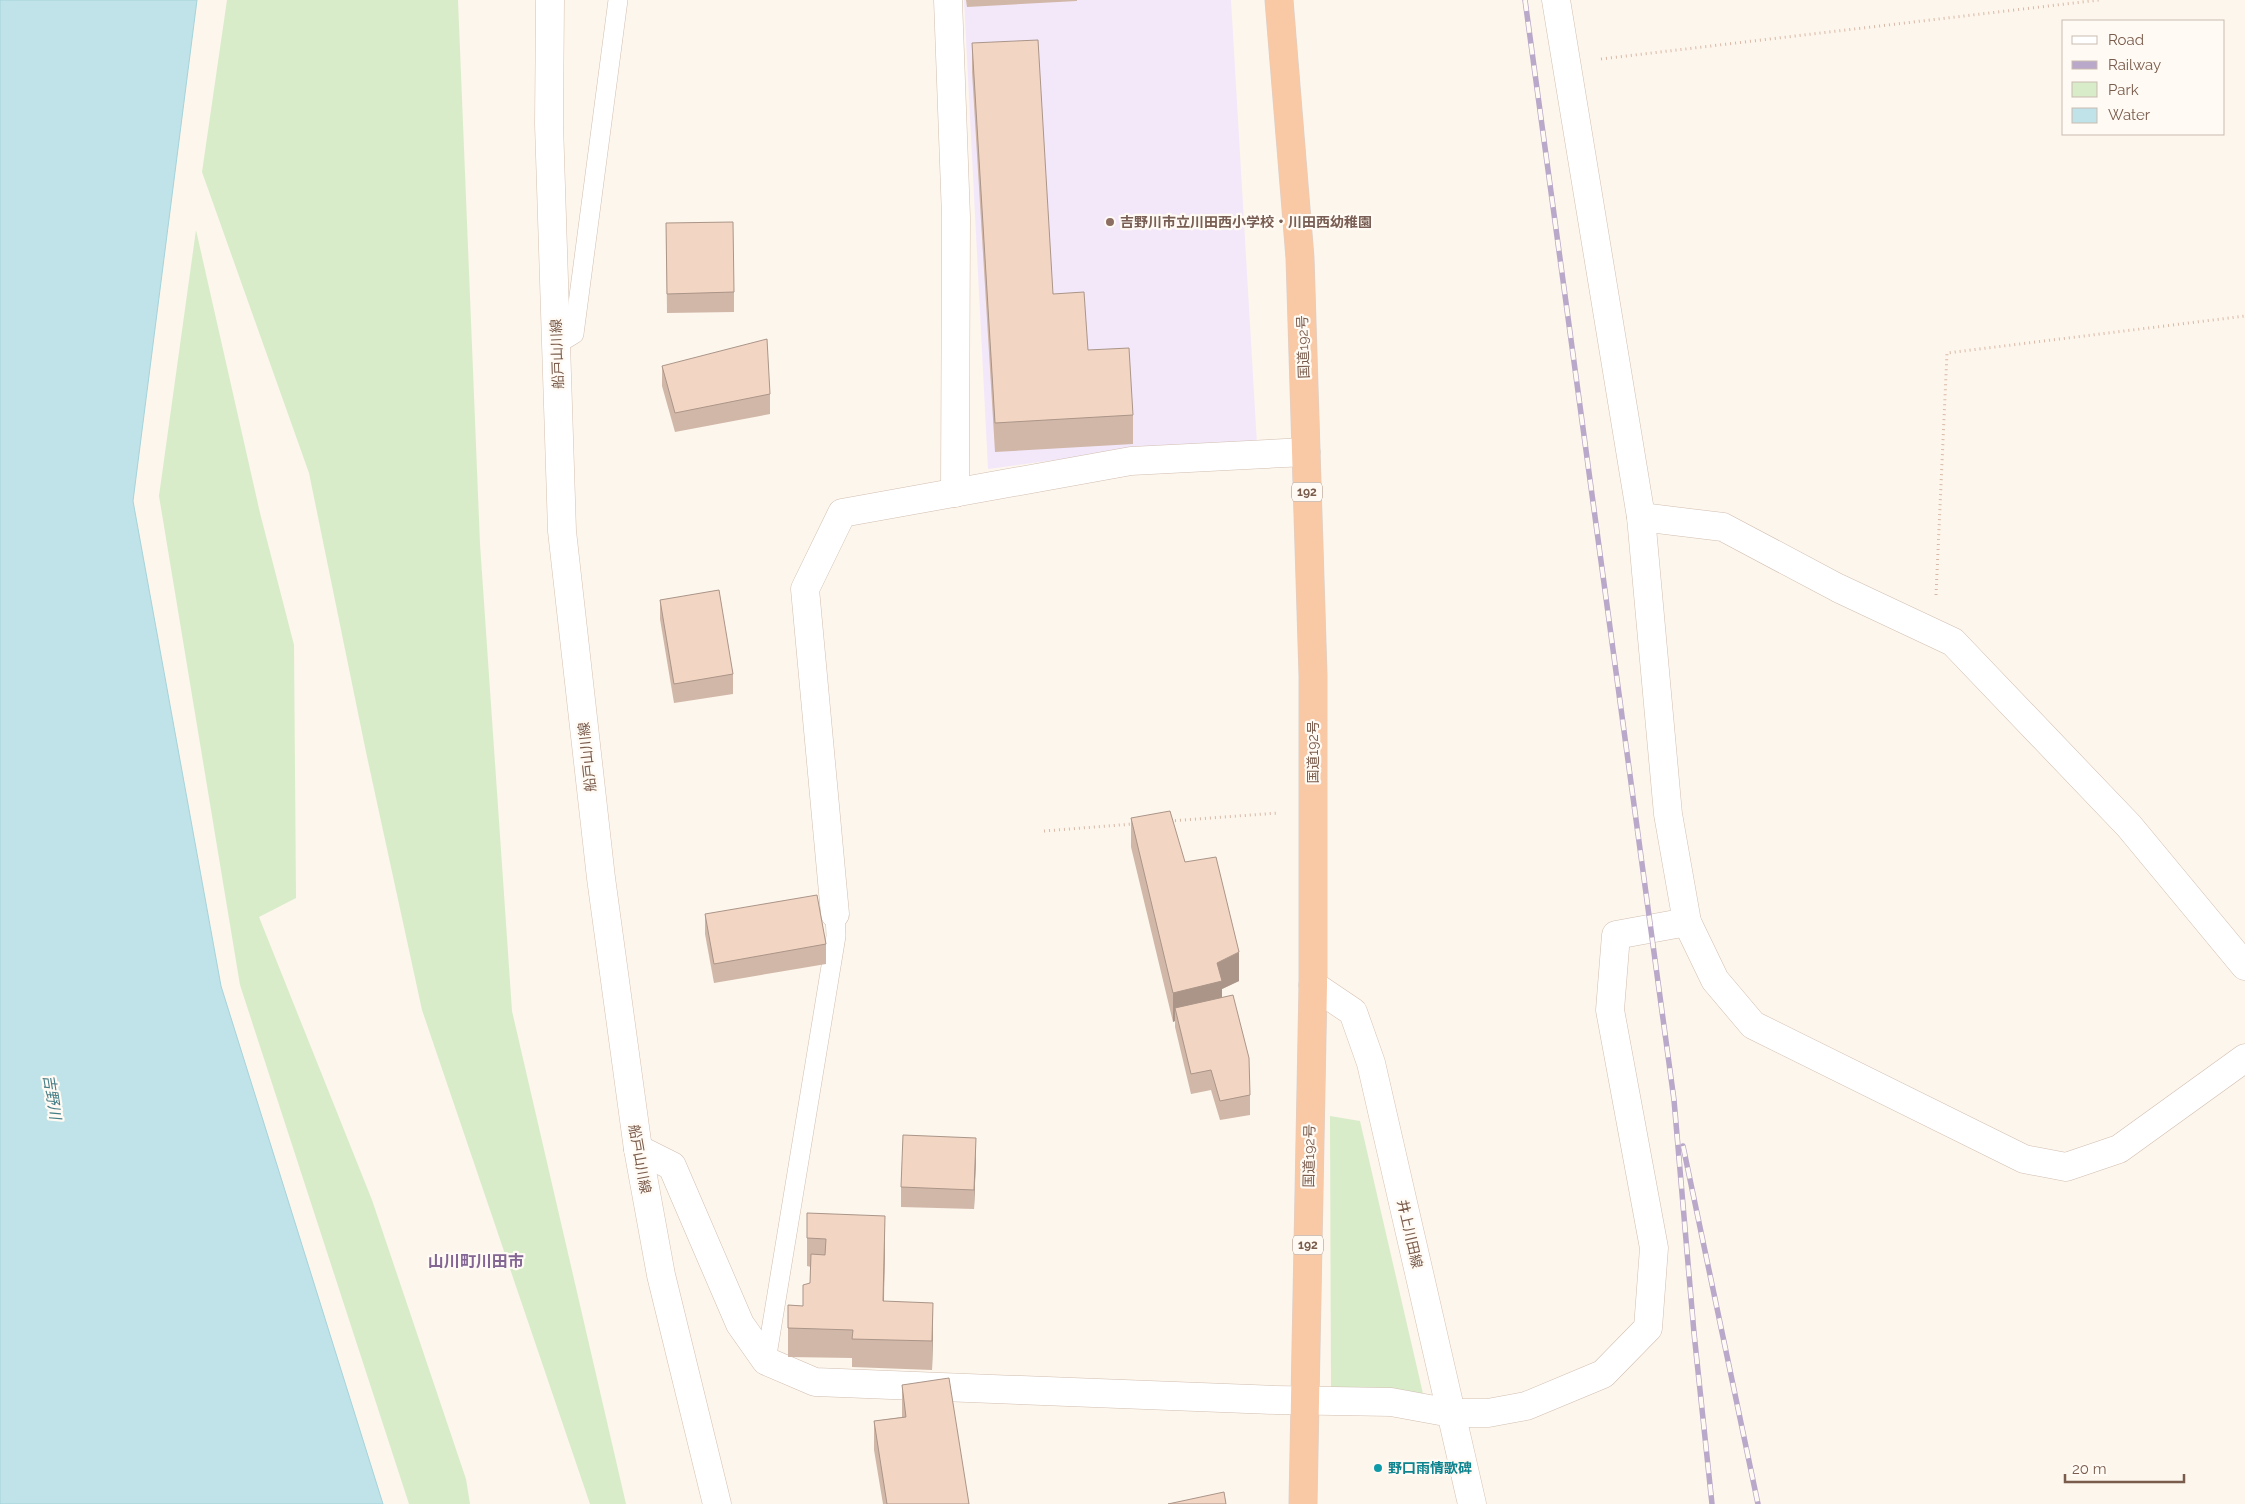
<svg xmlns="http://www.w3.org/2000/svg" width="2245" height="1504" font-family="Raleway,'Noto Sans JP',sans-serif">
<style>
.education{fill:#f3e8fa}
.green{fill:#d8ecc9}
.water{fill:#bfe3e8;stroke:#a5d3da}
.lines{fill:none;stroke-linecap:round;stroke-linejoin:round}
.service-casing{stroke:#d1beb0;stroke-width:20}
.minor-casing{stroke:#d1beb0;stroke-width:29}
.secondary-casing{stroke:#d6c0b0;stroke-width:29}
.trunk-casing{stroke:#dad1cd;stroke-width:29}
.path{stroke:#d9b8a5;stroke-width:3;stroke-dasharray:1 4;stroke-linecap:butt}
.service{stroke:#fff;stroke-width:19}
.minor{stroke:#fff;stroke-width:28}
.secondary{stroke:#fff;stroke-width:28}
.trunk{stroke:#f9c8a4;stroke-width:28}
.rail-casing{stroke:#b9a8c9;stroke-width:5.5}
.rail{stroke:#fffaf3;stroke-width:4;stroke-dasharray:11;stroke-linecap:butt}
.wall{fill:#d1b7a8}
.shaded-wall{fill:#aa9588}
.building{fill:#f3d5c3;stroke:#aa9588}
.education-dot{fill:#8d6e63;stroke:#fffaf3;stroke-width:2}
.culture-dot{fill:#0f9aa8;stroke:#fffaf3;stroke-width:2}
.labels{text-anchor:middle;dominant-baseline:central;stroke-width:4.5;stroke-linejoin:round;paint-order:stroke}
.shield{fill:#fffaf3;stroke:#a28b7f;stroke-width:1}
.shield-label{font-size:12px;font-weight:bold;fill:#7a5c4d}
.education-label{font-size:14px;font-weight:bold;fill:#785e54;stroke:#fffaf3;text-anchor:start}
.street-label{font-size:14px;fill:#7a5c4d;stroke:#fffaf3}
.culture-label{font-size:14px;font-weight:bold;fill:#0d838f;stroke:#fffaf3;text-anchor:start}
.water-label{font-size:15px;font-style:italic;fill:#437c86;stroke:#fffaf3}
.quarter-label{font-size:16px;font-weight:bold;fill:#846695;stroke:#fffaf3}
</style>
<rect width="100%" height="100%" fill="#fdf6ec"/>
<!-- education -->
<path class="education" d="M964 0H1231L1257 444 1122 451 988 469Z"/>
<!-- green -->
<g class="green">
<path d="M227 0H458L480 544 512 1011 626 1504H590L422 1010 366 752 309 473 202 172Z"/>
<path d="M196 230 260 513 294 645 296 898 259 917 372 1200 466 1479 470 1504H409L240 985 159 496Z"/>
<path d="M1330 1116 1360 1121 1424 1398 1331 1391Z"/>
</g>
<!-- water -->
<path class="water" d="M0 0H197L133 501 221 986 383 1504H0Z"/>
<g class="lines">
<!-- service casing -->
<g class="service-casing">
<g id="service">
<path d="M556 345 574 334 618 0"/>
<path d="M766 1361 836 936 835 914"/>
</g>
</g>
<!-- minor casing -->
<g class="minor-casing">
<g id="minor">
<path d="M948 0 956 217 955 493"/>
<path d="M1556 0 1641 517 1668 814 1687 922 1715 980 1753 1025 2024 1159 2066 1167 2119 1149 2245 1058"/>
<path d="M1641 517 1723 527 1838 588 1953 642 2129 826 2245 966"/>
<path d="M835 914 805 589 842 513 1131 461 1306 452"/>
<path d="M638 1149 672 1166 740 1324 766 1361 815 1382 1275 1400 1391 1402 1451 1413H1488L1526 1406 1603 1374 1648 1328 1654 1248 1610 1010 1616 935 1687 922"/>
</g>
</g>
<!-- secondary casing -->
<g class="secondary-casing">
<g id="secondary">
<path d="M550 0 549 124 562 531 601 878 638 1149 661 1275 717 1504"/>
<path d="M1313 985 1353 1012 1371 1063 1472 1504"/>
</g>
</g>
<!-- trunk casing -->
<g class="trunk-casing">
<path id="trunk" d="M1279 0 1300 258 1313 675V985L1303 1504"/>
</g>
<!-- path -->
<g class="path">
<path d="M1601 59 2099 0"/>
<path d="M1936 595 1947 353 2245 316"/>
<path d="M1170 821 1278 813"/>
<path d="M1044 831 1133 824"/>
</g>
<!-- service -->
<use href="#service" class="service"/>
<!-- minor -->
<use href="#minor" class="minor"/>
<!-- secondary -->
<use href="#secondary" class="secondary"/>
<!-- trunk -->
<use href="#trunk" class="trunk"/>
<!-- rail casing -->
<g class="rail-casing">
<g id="rail">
<path d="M1525 0 1674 1100 1694 1333 1712 1504"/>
<path d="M1683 1146 1758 1504"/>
</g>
</g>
<!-- rail -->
<use href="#rail" class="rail"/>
</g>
<!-- wall -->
<g class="wall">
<path d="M966 0H1077V1L967 7Z"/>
<path d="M972 43 1053 294 1088 350 1133 415V444L995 452 972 72Z"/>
<path d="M666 223 734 292V312L667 313Z"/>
<path d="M662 366 770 394V414L675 432 662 386Z"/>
<path d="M660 600 733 674V694L674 703 660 619Z"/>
<path d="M1131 818 1185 862 1239 981 1222 989V997L1250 1095V1115L1220 1120 1211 1090 1191 1094 1175 1027V1021L1173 1022 1131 847Z"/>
<path d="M705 914 826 944V964L714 983 705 934Z"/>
<path d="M976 1157 974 1209 901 1207V1187Z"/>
<path d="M807 1213 885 1244 884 1301 933 1331 932 1370 852 1367V1358L788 1357V1305L803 1306 810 1283 811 1267 807 1266Z"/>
<path d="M902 1385 969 1504H883L874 1450V1421L902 1417Z"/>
</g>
<!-- shaded-wall -->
<g class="shaded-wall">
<path d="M1239 952V981L1222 989V1010L1175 1008V1021L1173 1022V993L1217 963Z"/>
<path d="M976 1138V1157L974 1209V1190Z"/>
<path d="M885 1216V1244L883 1330V1301Z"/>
<path d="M933 1303V1331L932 1370V1341Z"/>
</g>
<!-- building -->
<g class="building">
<path d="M1038 40 1053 294 1084 292 1088 350 1129 348 1133 415 995 423 972 43Z"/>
<path d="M733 222 734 292 667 294 666 223Z"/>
<path d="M767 339 770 394 675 413 662 366Z"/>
<path d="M719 590 733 674 674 684 660 600Z"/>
<path d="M1170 811 1185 862 1216 857 1239 952 1217 963 1222 981 1173 993 1131 818Z"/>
<path d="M817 895 826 944 714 964 705 914Z"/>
<path d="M1233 995 1249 1058 1250 1095 1220 1101 1211 1070 1191 1074 1175 1008Z"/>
<path d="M903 1135 976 1138 974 1190 901 1187Z"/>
<path d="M807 1213 885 1216 883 1301 933 1303 932 1341 852 1339 853 1330 788 1328V1305L803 1306V1285L810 1283 811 1254 825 1255 826 1239 807 1238Z"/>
<path d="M949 1378 969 1504H887L874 1421 906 1417 902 1385Z"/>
<path d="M1224 1492 1226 1504H1168Z"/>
</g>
<!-- markers -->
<circle class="education-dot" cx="1110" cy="222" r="5"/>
<circle class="culture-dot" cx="1378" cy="1468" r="5"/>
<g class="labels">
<!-- shield labels -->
<g class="shield">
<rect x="1292" y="482.5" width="30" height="19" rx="4"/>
<rect x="1293" y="1235.5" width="30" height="19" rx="4"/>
</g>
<g class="shield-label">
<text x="1307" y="492">192</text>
<text x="1308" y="1245">192</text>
</g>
<!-- education labels -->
<g class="education-label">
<text x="1120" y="222">吉野川市立川田西小学校・川田西幼稚園</text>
</g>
<!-- street labels -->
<g class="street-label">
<text transform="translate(1303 347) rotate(-92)">国道192号</text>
<text transform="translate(557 354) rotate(-92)">船戸山川線</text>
<text transform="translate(1313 752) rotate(-90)">国道192号</text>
<text transform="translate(587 757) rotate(-96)">船戸山川線</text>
<text transform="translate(1309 1156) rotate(-89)">国道192号</text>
<text transform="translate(640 1159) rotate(80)">船戸山川線</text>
<text transform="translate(1410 1234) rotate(77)">井上川田線</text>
</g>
<!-- culture labels -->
<g class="culture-label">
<text x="1388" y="1468">野口雨情歌碑</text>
</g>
<!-- water labels -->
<g class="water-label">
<text transform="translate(52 1097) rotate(81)">吉野川</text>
</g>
<!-- quarter labels -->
<g class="quarter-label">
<text x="476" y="1261">山川町川田市</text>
</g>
</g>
<!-- legend -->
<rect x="2062" y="20" width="162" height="115" fill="#fffaf3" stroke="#cabbb1"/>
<rect x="2072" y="36" width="25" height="8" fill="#ffffff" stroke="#cabbb1"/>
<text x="2108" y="45" font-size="15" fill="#7a5c4d">Road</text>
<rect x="2072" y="61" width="25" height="8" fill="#b9a8c9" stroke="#cabbb1"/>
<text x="2108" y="70" font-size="15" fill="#7a5c4d">Railway</text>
<rect x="2072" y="82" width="25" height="15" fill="#d8ecc9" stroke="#cabbb1"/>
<text x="2108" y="95" font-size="15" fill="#7a5c4d">Park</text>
<rect x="2072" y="108" width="25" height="15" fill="#bfe3e8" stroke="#cabbb1"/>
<text x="2108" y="120" font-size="15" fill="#7a5c4d">Water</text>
<!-- scale -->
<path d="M2065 1474v8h119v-8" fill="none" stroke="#7a5c4d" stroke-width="2.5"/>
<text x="2072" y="1474" font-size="15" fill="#7a5c4d" stroke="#fffaf3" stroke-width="4" paint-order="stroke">20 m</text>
</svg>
